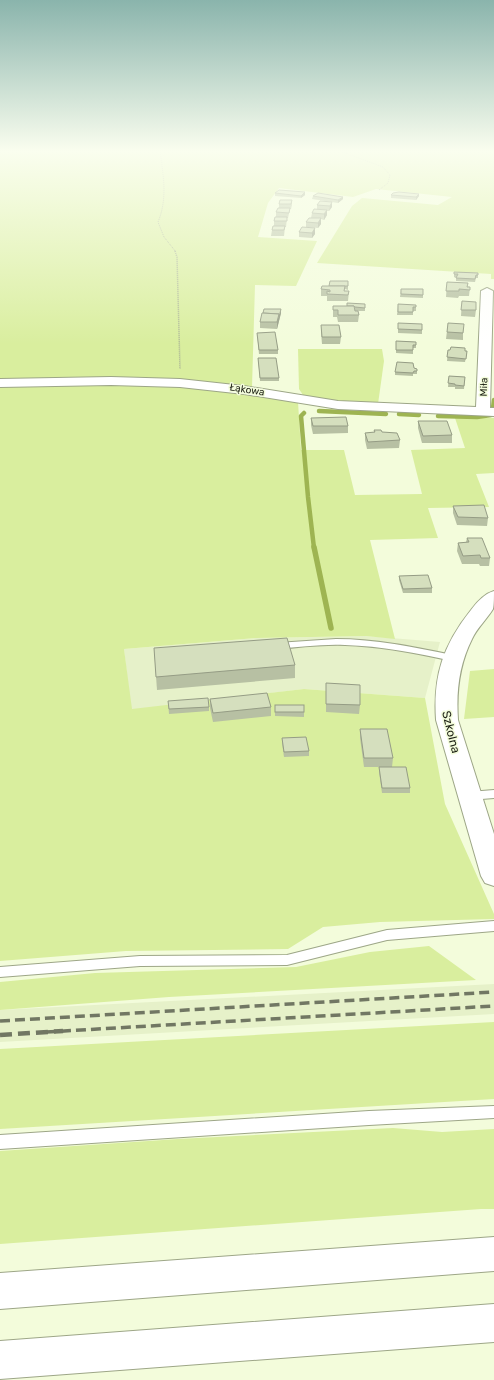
<svg xmlns="http://www.w3.org/2000/svg" width="494" height="1380" font-family="Rubik,sans-serif">
<style>
.built{fill:#e6f1c9}
.green{fill:#d9ee9e}
.lines{fill:none;stroke-linecap:round;stroke-linejoin:round}
.stream-far1{stroke:#9eb452;stroke-width:4.5}
.stream{stroke:#9eb452;stroke-width:5.5}
.service-casing{stroke:#9da687;stroke-width:2}
.minor-casing{stroke:#9da687;stroke-width:2}
.tertiary-casing{stroke:#9da687;stroke-width:2}
.motorway-casing{stroke:#9da687;stroke-width:2}
.path-far1{stroke:#a7af95;stroke-width:1;stroke-dasharray:1 1;stroke-linecap:butt}
.path{stroke:#a7af95;stroke-width:1.5;stroke-dasharray:1 1;stroke-linecap:butt}
.service{fill:#fff;fill-rule:evenodd}
.minor{fill:#fff;fill-rule:evenodd}
.tertiary{fill:#fff;fill-rule:evenodd}
.motorway{fill:#fff;fill-rule:evenodd}
.rail-far1{stroke:#717763;stroke-width:3.5;stroke-dasharray:10 5;stroke-linecap:butt}
.rail{stroke:#717763;stroke-width:4.5;stroke-dasharray:12 6;stroke-linecap:butt}
.wall{fill:#b7c0a3}
.shaded-wall{fill:#959c85}
.building{fill:#d5dfbe;stroke:#959c85}
.labels{text-anchor:middle;dominant-baseline:central;stroke-width:3;stroke-linejoin:round;paint-order:stroke}
.far-street-label{font-size:10px;fill:#1c2014;stroke:#f3fcdb}
.street-label{font-size:12px;fill:#1c2014;stroke:#f3fcdb}
</style>
<rect width="100%" height="100%" fill="#f3fcdb"/>
<!-- built -->
<g class="built">
<path d="M366 636 440 642 425 698 304 689 131 710 124 649 257 638Z"/>
<path d="M494 984V1014L0 1042V1010Z"/>
</g>
<!-- green -->
<g class="green">
<path d="M0 150H494V279H491V274L317 263 352 206 362 198 438 205 452 197 376 189 353 197 279 188 268 203 258 237 317 241 296 286 255 285 252 387 212 382 223 390 298 402 301 450H344L355 495 422 494 411 450 465 448 455 418H494V473L476 474 489 507 428 508 438 538 370 540 395 639 366 636 257 638 124 649 132 709 304 689 425 698 445 804 494 914V919L380 922 323 927 288 949 126 951 0 961Z"/>
<path d="M298 349H382L384 361 378 404 343 403 305 398 299 389Z"/>
<path d="M494 669V717L464 719 470 671Z"/>
<path d="M429 946 476 980 169 997 0 1010V982L95 973 296 967 370 952Z"/>
<path d="M494 1022V1099L0 1129V1049Z"/>
<path d="M393 1128 442 1132 494 1129V1209H481L0 1244V1151L178 1139Z"/>
</g>
<g class="lines">
<!-- stream-far1 -->
<g class="stream-far1">
<path d="M493 408 494 400"/>
<path d="M319 411 386 414"/>
<path d="M304 413 301 416 308 497 314 548"/>
<path d="M399 414 419 415"/>
<path d="M438 416 477 417 491 415"/>
</g>
<!-- stream -->
<path class="stream" d="M314 547 331 628"/>
<!-- service casing -->
<g class="service-casing">
<g id="service">
<path d="M336 639C375 639 414 647 452 655L457 658 452 661C417 653 381 646 345 645 322 644 300 647 277 649L272 646 277 643Z"/>
<path d="M494 790V798L469 800 465 799 463 796 465 793 469 792Z"/>
<path d="M494 921V931L387 940 287 965 140 966 0 977V967L140 956 287 955 387 930Z"/>
<path d="M494 1106V1118L369 1125 0 1149V1135L369 1111Z"/>
</g>
</g>
<!-- minor casing -->
<g class="minor-casing">
<path id="minor" d="M487 288 493 291 490 408H494V416L338 409 244 394 180 387 111 385 0 387V379L111 377 180 379 244 386 338 401 476 407 481 291Z"/>
</g>
<!-- tertiary casing -->
<g class="tertiary-casing">
<path id="tertiary" d="M494 591C494 596 494 605 493 609 487 619 477 628 472 639 459 665 456 691 458 720L494 834V886L485 883 481 876 436 720C433 676 443 645 471 610 477 602 484 594 494 591Z"/>
</g>
<!-- motorway casing -->
<g class="motorway-casing">
<g id="motorway">
<path d="M494 1237V1271L0 1309V1273Z"/>
<path d="M494 1304V1342L0 1379V1341Z"/>
</g>
</g>
<!-- path-far1 -->
<g class="path-far1">
<path d="M160 150C163 175 168 198 158 222L164 237 176 252"/>
<path d="M337 150 383 167 390 175 388 183 379 190"/>
</g>
<!-- path -->
<path class="path" d="M175 251 177 257 180 369"/>
<!-- service -->
<use href="#service" class="service"/>
<!-- minor -->
<use href="#minor" class="minor"/>
<!-- tertiary -->
<use href="#tertiary" class="tertiary"/>
<!-- motorway -->
<use href="#motorway" class="motorway"/>
<!-- rail-far1 -->
<g class="rail-far1">
<path d="M0 1021 494 992"/>
<path d="M46 1032 494 1006"/>
</g>
<!-- rail -->
<path class="rail" d="M0 1035 63 1031"/>
</g>
<!-- wall -->
<g class="wall">
<path d="M305 192V195L301 198 275 196V193Z"/>
<path d="M419 194V196L416 200 391 198V195Z"/>
<path d="M313 196 343 197V199L338 203 312 199Z"/>
<path d="M292 200V205L291 209H290L288 218H287L286 227H285L284 236H271L272 230 274 226V221L276 217V212L279 208V204Z"/>
<path d="M332 202V207L329 211H327V215L324 220 321 219V224L318 228 306 227V222L311 218 312 213 317 209V205Z"/>
<path d="M315 228V234L312 238 299 237V232Z"/>
<path d="M454 272 478 273V278H476L475 282 456 281V278L454 277Z"/>
<path d="M348 281V290L345 289 344 291H349L348 301H327V296H321V289L329 286Z"/>
<path d="M447 282 470 287 469 296H459L458 298 446 297Z"/>
<path d="M401 289 423 295V298L400 297Z"/>
<path d="M462 301 476 310 475 317 461 316Z"/>
<path d="M347 303 365 308V311H358L359 315 358 322H338L337 317H333V306H347Z"/>
<path d="M398 304 416 307V311H413V315H397Z"/>
<path d="M281 313 277 329 260 328V322Z"/>
<path d="M398 323 422 330V334L398 333Z"/>
<path d="M448 323 463 333V340L446 339Z"/>
<path d="M321 325 341 337 340 344H322L321 332Z"/>
<path d="M257 333 278 350V354H259Z"/>
<path d="M396 341 416 342V348H413V354L396 353Z"/>
<path d="M448 350 467 351 465 362 447 361Z"/>
<path d="M258 358 279 378V381H260Z"/>
<path d="M414 368 417 369V374H413V376L395 375V372Z"/>
<path d="M449 376 465 377 464 389H455V387H448Z"/>
<path d="M311 418 348 426V433L313 434 311 425Z"/>
<path d="M418 421 452 435V443H422L418 428Z"/>
<path d="M374 430 400 440 399 448 367 449 365 440V433L374 432Z"/>
<path d="M453 506 488 518 487 526 457 525 453 513Z"/>
<path d="M467 538 490 558 489 566H480L479 564H462L457 551 458 543 466 542Z"/>
<path d="M399 576 432 588V593H403L399 580Z"/>
<path d="M154 648 295 665V678L157 690Z"/>
<path d="M326 692 360 705 359 714 326 712Z"/>
<path d="M210 699 271 707V716L213 722 210 708Z"/>
<path d="M168 701 209 707V711L169 714Z"/>
<path d="M275 705 304 712V717L275 716Z"/>
<path d="M360 729 393 758 392 767 410 788V793H382L379 772V767H364L360 738Z"/>
<path d="M282 738 309 751V756L284 757 282 743Z"/>
</g>
<!-- shaded-wall -->
<g class="shaded-wall">
<path d="M305 192V195L301 198V196Z"/>
<path d="M419 194V196L416 200V197Z"/>
<path d="M343 197V199L338 203V200Z"/>
<path d="M332 202V207L329 211 330 206Z"/>
<path d="M327 210V215L324 220V214Z"/>
<path d="M321 218V224L318 228V223Z"/>
<path d="M315 228V234L312 238V233Z"/>
<path d="M281 309V313L277 329V322Z"/>
</g>
<!-- building -->
<g class="building">
<path d="M279 190 305 192 301 196 275 193Z"/>
<path d="M399 192 419 194 416 197 391 195 393 193Z"/>
<path d="M318 193 343 197 338 200 313 196Z"/>
<path d="M280 200H292L291 204H279Z"/>
<path d="M320 201 332 202 330 206 317 205Z"/>
<path d="M278 208H290L289 213 276 212Z"/>
<path d="M314 209 327 210 324 214 312 213Z"/>
<path d="M275 217H287V221H274Z"/>
<path d="M309 218H321L318 223 306 222Z"/>
<path d="M273 226H285L284 230H272Z"/>
<path d="M302 227 315 228 312 233 299 232Z"/>
<path d="M454 272 478 273V275H476L475 279 456 278 458 274H454Z"/>
<path d="M330 281H348V286H329Z"/>
<path d="M447 282 468 283 467 287H470V290L459 289V291H446Z"/>
<path d="M322 286H345L344 291H349L348 295 327 294V291L330 292V290L321 289Z"/>
<path d="M401 289H423V295L401 294Z"/>
<path d="M462 301 476 302V310H461Z"/>
<path d="M347 303 365 304V308L355 307 354 306H347Z"/>
<path d="M398 304 416 305V307H413V312H398Z"/>
<path d="M333 306H354L355 311H358L359 315H338V310H333Z"/>
<path d="M264 309H281L279 317V314L263 313Z"/>
<path d="M262 313 279 314 277 322H260Z"/>
<path d="M398 323 422 324V330L398 329Z"/>
<path d="M448 323 464 324 463 333 447 332Z"/>
<path d="M321 325H339L341 337H322Z"/>
<path d="M275 332 278 350H259L257 333Z"/>
<path d="M396 341 416 342V345H413V350H396Z"/>
<path d="M451 347 465 348V351H467L466 359 447 357 448 350H450Z"/>
<path d="M258 358H276L279 378H260Z"/>
<path d="M397 362 413 363 414 368 417 369V371H414L413 373 395 372Z"/>
<path d="M449 376 465 377 464 386 455 385V384L448 383Z"/>
<path d="M346 417 348 426H313L311 418Z"/>
<path d="M418 421H447L452 435 423 436Z"/>
<path d="M374 430H381L382 432 397 433 400 440 368 442 365 433 375 432Z"/>
<path d="M484 505 488 518 458 517 453 506Z"/>
<path d="M467 538H482L490 558H481L480 555 463 556 458 543 469 542Z"/>
<path d="M428 575 432 588 403 589 399 576Z"/>
<path d="M287 638 295 665 156 677 154 648Z"/>
<path d="M326 683 360 685V705L326 704Z"/>
<path d="M267 693 271 707 213 713 210 699Z"/>
<path d="M208 698 209 707 169 709 168 701Z"/>
<rect x="275" y="705" width="29" height="7"/>
<path d="M360 729H387L393 758H364Z"/>
<path d="M306 737 309 751 284 752 282 738Z"/>
<path d="M379 767H406L410 788H382Z"/>
</g>
<!-- sky -->
<linearGradient id="sky" x2="0" y2="1"><stop stop-color="#8ab4ac"/><stop offset="0.44" stop-color="#fafeef"/><stop offset="1" stop-color="#fafeef" stop-opacity="0"/></linearGradient>
<rect width="494" height="344" fill="url(#sky)"/>
<g class="labels">
<!-- far-street labels -->
<g class="far-street-label">
<text transform="translate(484 387) rotate(-88)">Miła</text>
<text transform="translate(247 390) rotate(9)">Łąkowa</text>
</g>
<!-- street labels -->
<g class="street-label">
<text transform="translate(451 732) rotate(76)">Szkolna</text>
</g>
</g>
</svg>
